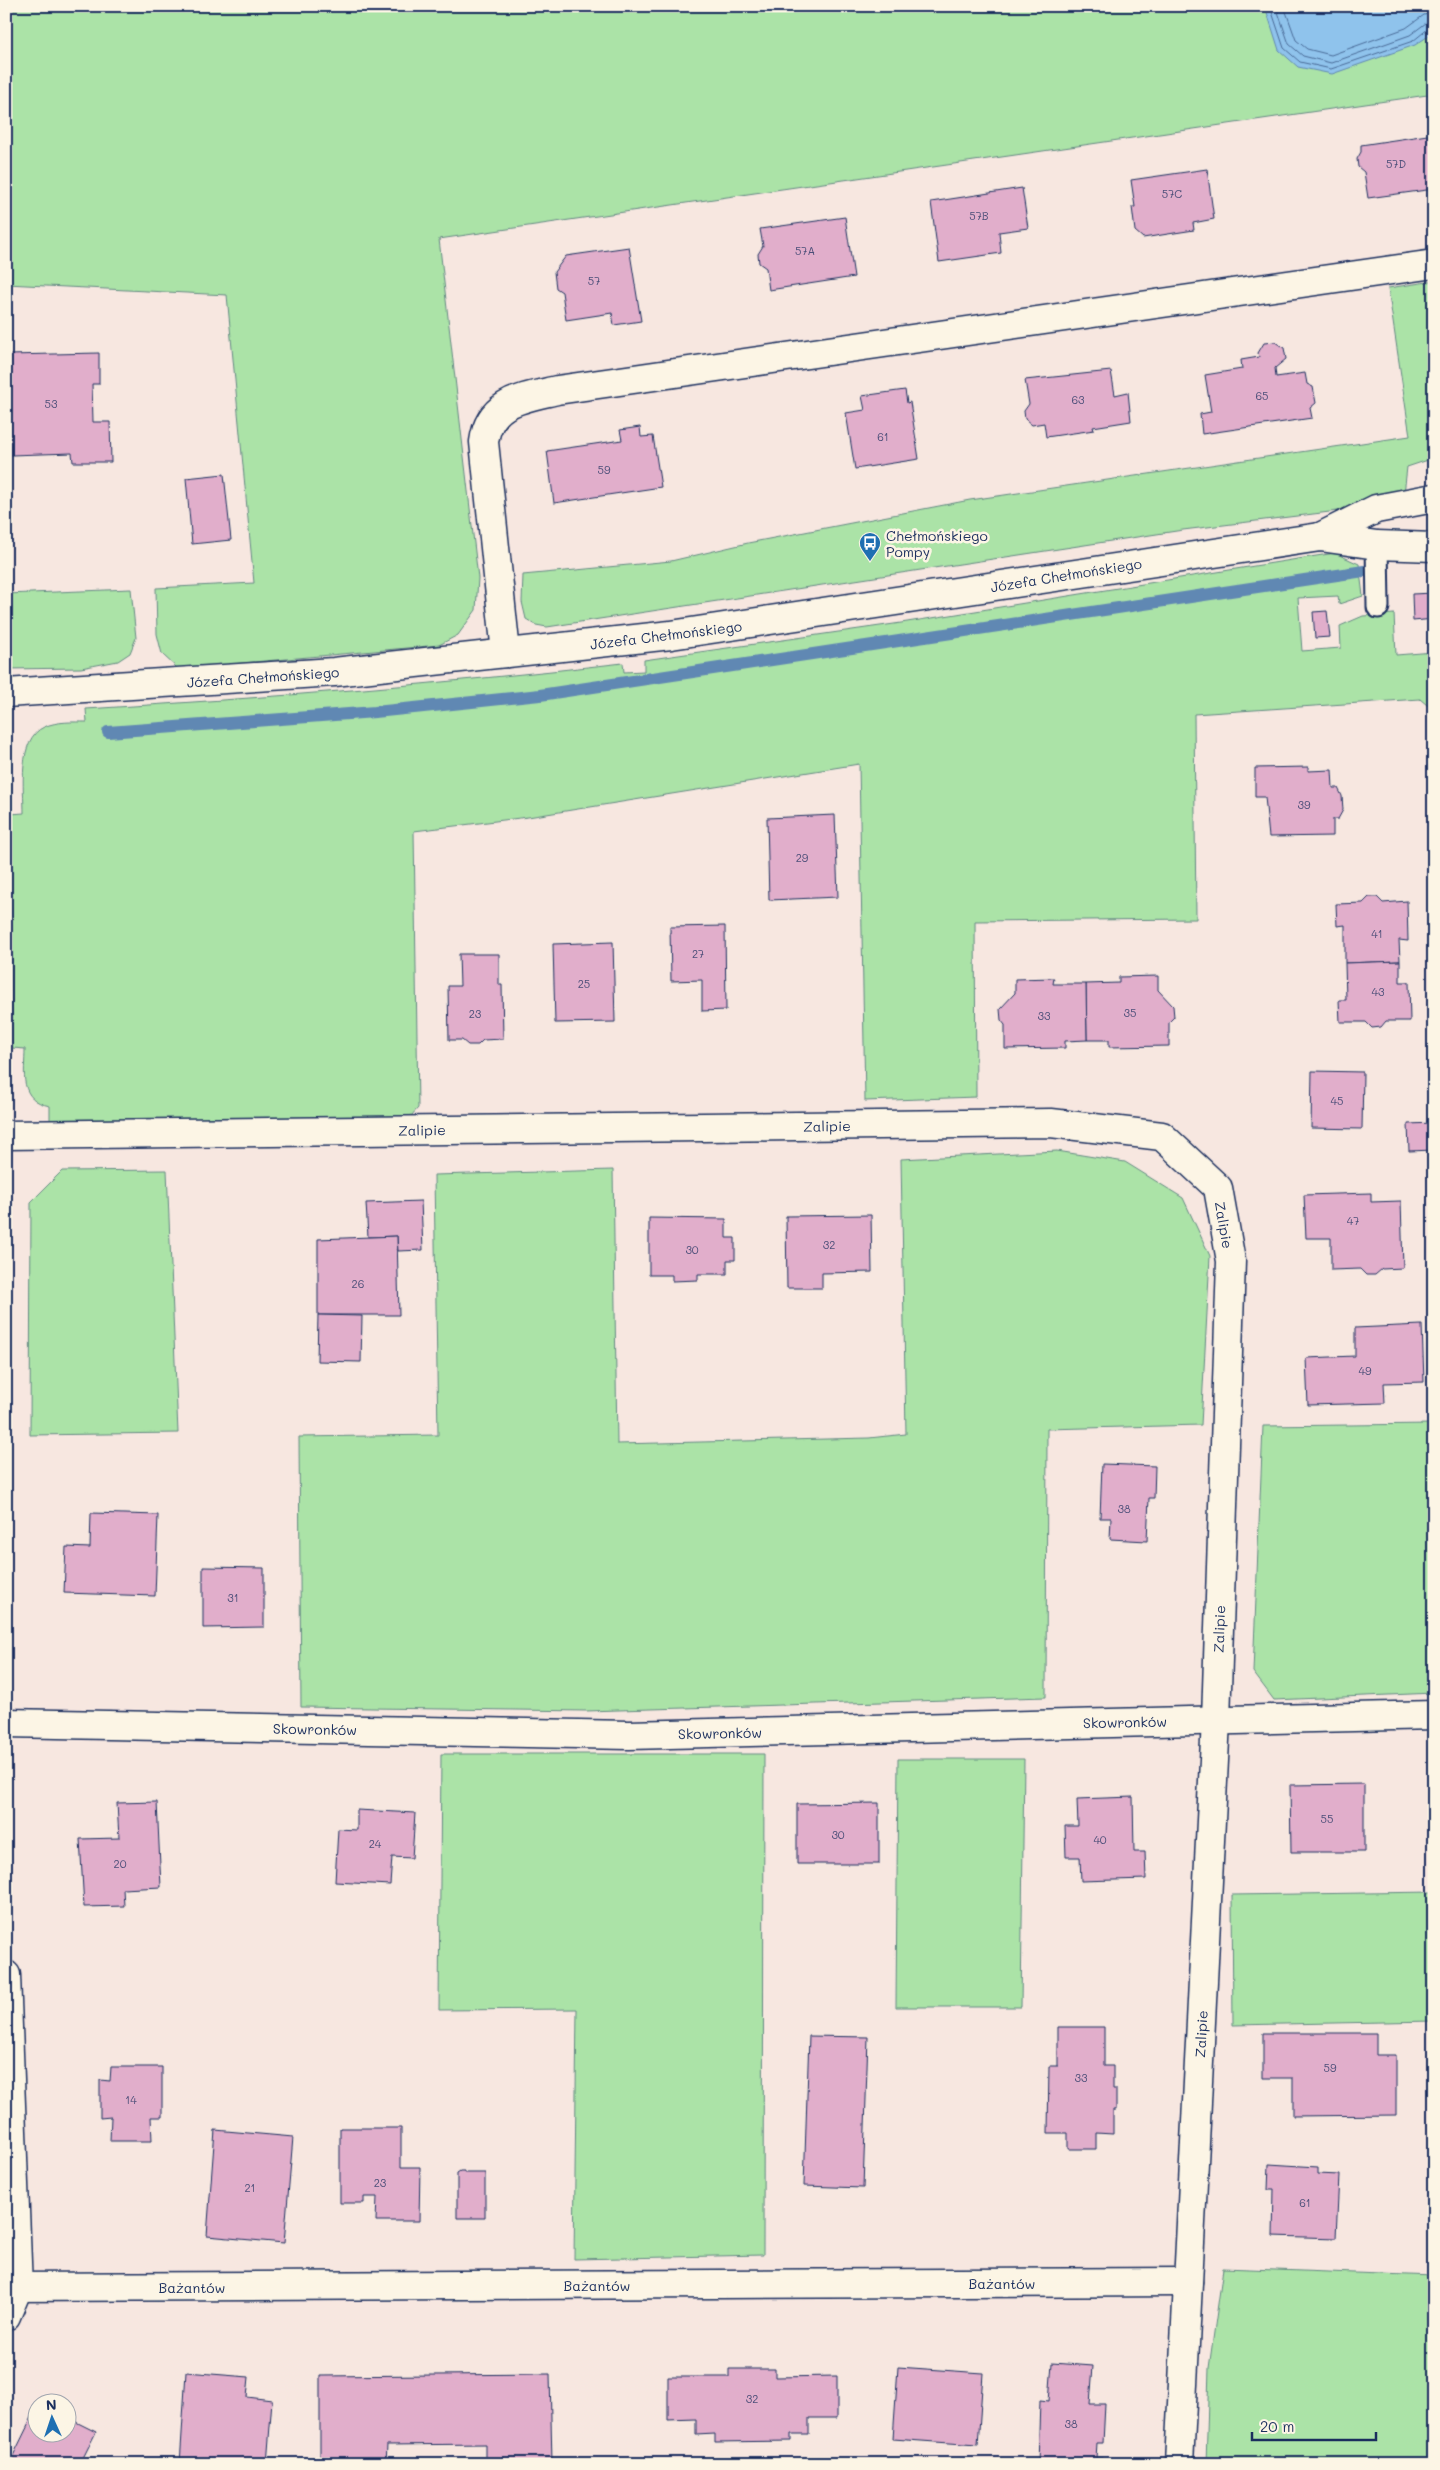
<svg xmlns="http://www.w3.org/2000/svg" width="1440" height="2470" font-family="Mali,sans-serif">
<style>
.green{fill:#abe3a7;stroke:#638982}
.water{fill:#8fc3ec;stroke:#6188b3}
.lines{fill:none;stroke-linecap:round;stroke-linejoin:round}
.shore{stroke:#496a97;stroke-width:1}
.stream{stroke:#6188b3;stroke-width:12}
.building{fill:#e1aecb;stroke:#1b2f5e}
.lane-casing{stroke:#1b2f5e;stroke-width:25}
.street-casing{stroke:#1b2f5e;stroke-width:31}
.secondary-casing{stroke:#1b2f5e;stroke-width:31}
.lane{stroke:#fcf5e5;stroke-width:21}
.street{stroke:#fcf5e5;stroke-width:28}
.secondary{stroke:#fcf5e5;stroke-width:28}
.labels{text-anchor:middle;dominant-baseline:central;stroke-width:5;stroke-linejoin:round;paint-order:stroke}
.number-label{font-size:11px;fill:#4c4f79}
.poi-label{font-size:14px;fill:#1b2f5e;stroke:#fcf5e5;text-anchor:start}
.street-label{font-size:14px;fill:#1b2f5e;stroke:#fcf5e5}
</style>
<rect width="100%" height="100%" fill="#f7e7e0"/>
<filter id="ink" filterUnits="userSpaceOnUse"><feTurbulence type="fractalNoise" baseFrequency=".02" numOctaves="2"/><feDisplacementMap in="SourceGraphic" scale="10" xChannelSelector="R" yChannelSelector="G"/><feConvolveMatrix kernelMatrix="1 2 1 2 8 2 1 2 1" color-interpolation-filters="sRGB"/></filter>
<g filter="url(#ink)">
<!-- green -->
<g class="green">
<path d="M6 6H1434V94L439 239 478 578 476 610 458 635 439 645 178 669 162 654 157 634 156 588 254 583 227 295 6 284Z"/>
<path d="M1434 281V452L1428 460 1407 467 1403 503 1183 530 547 627 536 625 526 619 522 602 523 575 671 561 748 543 970 500 1410 436 1388 288Z"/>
<path d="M1335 553 1359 564 1363 596 1339 604 1338 596 1298 598 1302 651 1341 648 1340 626 1363 616 1394 614 1396 655 1434 652V711L1420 699 1194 714 1196 919 975 921 976 1097 865 1101 859 764 528 817 414 831 418 1108 403 1125 50 1120V1106C18 1100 25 1074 25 1049L12 1048 10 814 24 813C24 790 17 739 44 727 57 721 73 722 87 722L86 709C266 698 444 684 623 663L624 672 644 671V660L901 623Z"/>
<path d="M131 589 136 638 130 653 118 661 81 668 6 669V594Z"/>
<path d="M1057 1151 1125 1162 1183 1198 1210 1256 1201 1425 1047 1429 1046 1697 586 1711 301 1707 299 1437 438 1435 434 1175 613 1170 617 1444 869 1438 906 1434 901 1159Z"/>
<path d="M167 1170 178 1433 30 1435 31 1202 62 1171Z"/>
<path d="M1434 1424V1693L1274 1700 1253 1672 1263 1426Z"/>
<path d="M441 1754H764L763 2255 574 2259 577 2009 439 2010Z"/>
<path d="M898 1759H1024L1021 2007H896Z"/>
<path d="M1434 1892V2021L1233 2025 1232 1895Z"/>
<path d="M1223 2268 1434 2276V2464H1206L1209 2368Z"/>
</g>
<!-- water -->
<path class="water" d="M1265 6H1434V29L1430 35 1415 45 1332 74 1298 67 1279 50Z"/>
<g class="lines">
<!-- shore -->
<g class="shore">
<path d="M1270 6 1284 48 1300 62 1331 69 1413 41 1429 28 1434 27"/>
<path d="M1276 6 1289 44 1303 56 1331 63 1410 35 1426 23 1434 21"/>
<path d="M1284 6 1296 40 1307 49 1331 55 1406 28 1424 15 1434 13"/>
</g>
<!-- stream -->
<path class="stream" d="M108 732 375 712 540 695 1364 571"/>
</g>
<!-- building -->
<g class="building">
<path d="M1434 134V189L1368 198 1364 172 1358 167 1357 159 1361 152V145Z"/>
<path d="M1207 169 1214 219 1193 223 1194 230 1168 234 1143 238 1135 231 1132 207H1135L1131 180Z"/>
<path d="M1022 188 1028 228 999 232 1001 253 939 262 931 202Z"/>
<path d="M845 217 854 277 769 290 766 268 759 263 758 254 763 246 760 229Z"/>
<path d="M629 247 641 321 614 325 612 313 566 320 562 292 556 288 554 272 566 256Z"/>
<path d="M1275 342 1284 348 1286 359 1275 368 1276 377 1305 373 1307 384 1313 387 1316 403 1310 408 1312 418 1202 434 1200 414 1211 412 1205 375 1242 369 1241 360 1259 357 1258 353 1264 343Z"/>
<path d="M99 353V384H92L93 422H110L111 462H73L72 453 11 455 9 355Z"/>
<path d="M1111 371 1115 395 1128 392 1131 421 1093 427 1094 430 1046 437 1044 423 1032 425 1025 419 1024 411 1029 404 1025 380Z"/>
<path d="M905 390 907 403 910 402 919 459 855 469 846 413 865 410 862 396Z"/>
<path d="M640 427 641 437 653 436 661 487 554 503 547 451 622 440 620 430Z"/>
<path d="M224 474 231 540 192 544 186 478Z"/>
<path d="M1434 593V619L1413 621 1412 594Z"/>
<path d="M1327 611 1330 637 1315 638 1313 612Z"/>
<path d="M1308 767V771L1332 770 1333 788H1338L1342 796 1343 810 1338 819H1333V836L1269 837 1265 797H1255V768Z"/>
<path d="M835 815 838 897 769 900 767 818Z"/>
<path d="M1369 897H1377L1383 903 1407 901 1408 941 1399 940 1400 961 1345 963V925L1337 926 1336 904 1363 903Z"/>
<path d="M725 926 726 1010 702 1011V980L671 981 670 927Z"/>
<path d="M613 942 615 1022 555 1023 553 944Z"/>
<path d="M459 954H499V985H502L503 1039 483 1040 478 1045H468L462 1040H449L448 986H460Z"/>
<path d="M1400 961V982H1409L1410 1021H1386L1381 1027 1372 1028 1366 1022H1340L1339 1000H1346L1345 963Z"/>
<path d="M1158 976V990L1173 1006 1174 1017 1169 1022V1046L1109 1047V1040H1087L1086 984 1119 983V977Z"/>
<path d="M1054 978 1053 984H1086L1087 1040 1065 1041V1048L1005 1049V1025L1001 1020 1000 1009 1015 993V979Z"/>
<path d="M1312 1071 1363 1072 1362 1129 1311 1128Z"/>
<path d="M1434 1123V1150L1409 1151 1408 1124Z"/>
<path d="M1371 1193V1202L1401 1201 1403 1268 1382 1269 1375 1275H1366L1360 1269 1331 1270V1238H1306L1304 1195Z"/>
<path d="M421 1201 423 1250 398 1251 397 1236 368 1237 366 1203Z"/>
<path d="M871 1215 872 1272 822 1273V1288H787L786 1216Z"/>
<path d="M649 1218 726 1219V1238H735V1260H727V1274H698V1280L672 1281V1275H649Z"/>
<path d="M397 1236 399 1315H318V1239Z"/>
<path d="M318 1315 362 1316 361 1362 317 1361Z"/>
<path d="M1422 1325 1424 1382 1384 1383 1385 1403 1308 1405 1306 1358 1355 1356V1328Z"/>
<path d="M1102 1464 1155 1466 1154 1498H1149L1147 1541 1110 1539 1111 1518H1100Z"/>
<path d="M91 1513 158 1515 155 1596 64 1593 66 1547 90 1548Z"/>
<path d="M203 1567 264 1568V1627L203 1628Z"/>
<path d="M1364 1784V1852H1291L1290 1785Z"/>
<path d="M1133 1797 1134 1852H1145L1146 1879 1081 1881 1080 1857H1066L1065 1826H1078L1077 1799Z"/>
<path d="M157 1802 161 1887 123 1889 124 1906 84 1907 80 1839 119 1838 117 1803Z"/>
<path d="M879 1803V1864H797V1804Z"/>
<path d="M357 1810 415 1813 412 1858 392 1857 390 1885 335 1882 338 1829 357 1830Z"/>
<path d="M1058 2027H1104V2066H1113V2089H1116V2110H1113V2134L1096 2133V2149H1068V2133H1048L1049 2066H1058Z"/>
<path d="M1263 2033H1376V2055H1396V2115L1293 2116V2078H1263Z"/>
<path d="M809 2036 868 2037 863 2188 804 2186Z"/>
<path d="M111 2067H162V2117H151L152 2141H110L111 2117 100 2118V2080L110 2081Z"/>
<path d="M340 2128H401V2167H420L419 2221H376L377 2197H364V2203H340Z"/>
<path d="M215 2130 293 2137 284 2243 207 2236Z"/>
<path d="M1269 2164 1318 2167V2174L1339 2175 1336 2238 1273 2236 1274 2190H1268Z"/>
<path d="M460 2171H464V2173H485V2218H457V2173Z"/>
<path d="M1052 2363 1093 2366 1090 2404H1105L1103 2443H1097L1096 2458H1102V2464H1038L1040 2400 1049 2401Z"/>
<path d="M898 2367 983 2373 978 2445 893 2439Z"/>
<path d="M729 2369H775V2377L837 2376V2418H809V2434H791V2441L715 2442V2434L696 2435V2419L668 2420V2377H729Z"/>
<path d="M186 2372 249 2377 247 2397 272 2400 267 2464H180Z"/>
<path d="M550 2374 552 2463H485V2444L387 2445 386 2464H320V2376Z"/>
<path d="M38 2405V2432H68V2418L96 2432 80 2464H9Z"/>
</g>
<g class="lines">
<!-- lane casing -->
<g class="lane-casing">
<path id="lane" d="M1377 545 1378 607"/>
</g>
<!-- street casing -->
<g class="street-casing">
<g id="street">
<path d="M506 653 484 442C489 401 523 398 557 390L1434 264"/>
<path d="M6 1135 1051 1123 1162 1136 1218 1188 1231 1261 1216 1720 1179 2464"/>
<path d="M6 1723 629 1735 1434 1715"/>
<path d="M6 1975 18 2288 6 2316"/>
<path d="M6 2287 1188 2282"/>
</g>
</g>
<!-- secondary casing -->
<g class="secondary-casing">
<g id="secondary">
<path d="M1320 537 1376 509 1434 498"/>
<path d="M6 693 334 672 671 635 1320 537 1377 545 1434 547"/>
</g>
</g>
<!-- lane -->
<use href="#lane" class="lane"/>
<!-- street -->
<use href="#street" class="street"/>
<!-- secondary -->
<use href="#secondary" class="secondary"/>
</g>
</g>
<!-- icons -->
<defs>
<g id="bus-pin" transform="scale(1.125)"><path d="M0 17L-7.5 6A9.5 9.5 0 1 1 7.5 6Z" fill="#1f6fb2" stroke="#fcf5e5"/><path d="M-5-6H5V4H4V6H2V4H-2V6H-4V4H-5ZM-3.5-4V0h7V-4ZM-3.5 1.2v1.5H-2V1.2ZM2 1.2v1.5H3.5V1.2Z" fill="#fff"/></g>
</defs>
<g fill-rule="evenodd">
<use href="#bus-pin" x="870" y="543"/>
</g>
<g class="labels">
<!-- number labels -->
<g class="number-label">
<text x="1396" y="163">57D</text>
<text x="1172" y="193">57C</text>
<text x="979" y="215">57B</text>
<text x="805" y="250">57A</text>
<text x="594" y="280">57</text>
<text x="1262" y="395">65</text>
<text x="1078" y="399">63</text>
<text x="51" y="403">53</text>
<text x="883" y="436">61</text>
<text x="604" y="469">59</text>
<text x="1304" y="804">39</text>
<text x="802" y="857">29</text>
<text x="1377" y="933">41</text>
<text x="698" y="953">27</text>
<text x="584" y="983">25</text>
<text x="1378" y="991">43</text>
<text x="1130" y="1012">35</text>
<text x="475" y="1013">23</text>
<text x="1044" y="1015">33</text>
<text x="1337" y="1100">45</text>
<text x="1353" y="1220">47</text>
<text x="829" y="1244">32</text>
<text x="692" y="1249">30</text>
<text x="358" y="1283">26</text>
<text x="1365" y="1370">49</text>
<text x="1124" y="1508">38</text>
<text x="233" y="1597">31</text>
<text x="1327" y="1818">55</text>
<text x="838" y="1834">30</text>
<text x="1100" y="1839">40</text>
<text x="375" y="1843">24</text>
<text x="120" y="1863">20</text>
<text x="1330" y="2067">59</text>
<text x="1081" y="2077">33</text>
<text x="131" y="2099">14</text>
<text x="380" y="2182">23</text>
<text x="250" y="2187">21</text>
<text x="1305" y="2202">61</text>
<text x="752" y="2398">32</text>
<text x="1071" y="2423">38</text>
</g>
<!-- poi labels -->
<g class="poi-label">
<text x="886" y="535">Chełmońskiego<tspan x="886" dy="16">Pompy</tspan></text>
</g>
<!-- street labels -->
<g class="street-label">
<text transform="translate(1066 575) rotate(-9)">Józefa Chełmońskiego</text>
<text transform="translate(666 635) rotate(-7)">Józefa Chełmońskiego</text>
<text transform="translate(263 677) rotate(-4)">Józefa Chełmońskiego</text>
<text transform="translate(827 1126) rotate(-1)">Zalipie</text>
<text transform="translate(422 1130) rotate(-1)">Zalipie</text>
<text transform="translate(1224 1225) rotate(80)">Zalipie</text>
<text transform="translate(1219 1629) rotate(-88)">Zalipie</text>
<text transform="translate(1125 1722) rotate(-1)">Skowronków</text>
<text transform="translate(315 1729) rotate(1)">Skowronków</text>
<text transform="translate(720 1733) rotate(-1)">Skowronków</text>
<text transform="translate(1201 2034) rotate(-87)">Zalipie</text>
<text x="1002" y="2283">Bażantów</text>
<text x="597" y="2285">Bażantów</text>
<text x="192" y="2287">Bażantów</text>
</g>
</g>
<!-- margin -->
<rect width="1440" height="2470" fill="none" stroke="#fcf5e5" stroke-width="25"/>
<rect x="12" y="12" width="1415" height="2445" fill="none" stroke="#1b2f5e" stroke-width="2" filter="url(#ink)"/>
<!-- north arrow -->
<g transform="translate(52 2418) rotate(357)"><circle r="24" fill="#fcf5e5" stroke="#a2a6af"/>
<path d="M0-4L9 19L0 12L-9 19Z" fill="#1f6fb2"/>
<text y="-8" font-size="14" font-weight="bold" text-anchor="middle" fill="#1b2f5e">N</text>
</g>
<!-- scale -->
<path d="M1252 2432v8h124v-8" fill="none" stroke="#1b2f5e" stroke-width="2.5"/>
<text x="1260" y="2432" font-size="15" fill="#1b2f5e" stroke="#fcf5e5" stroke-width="4" paint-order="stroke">20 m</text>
</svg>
